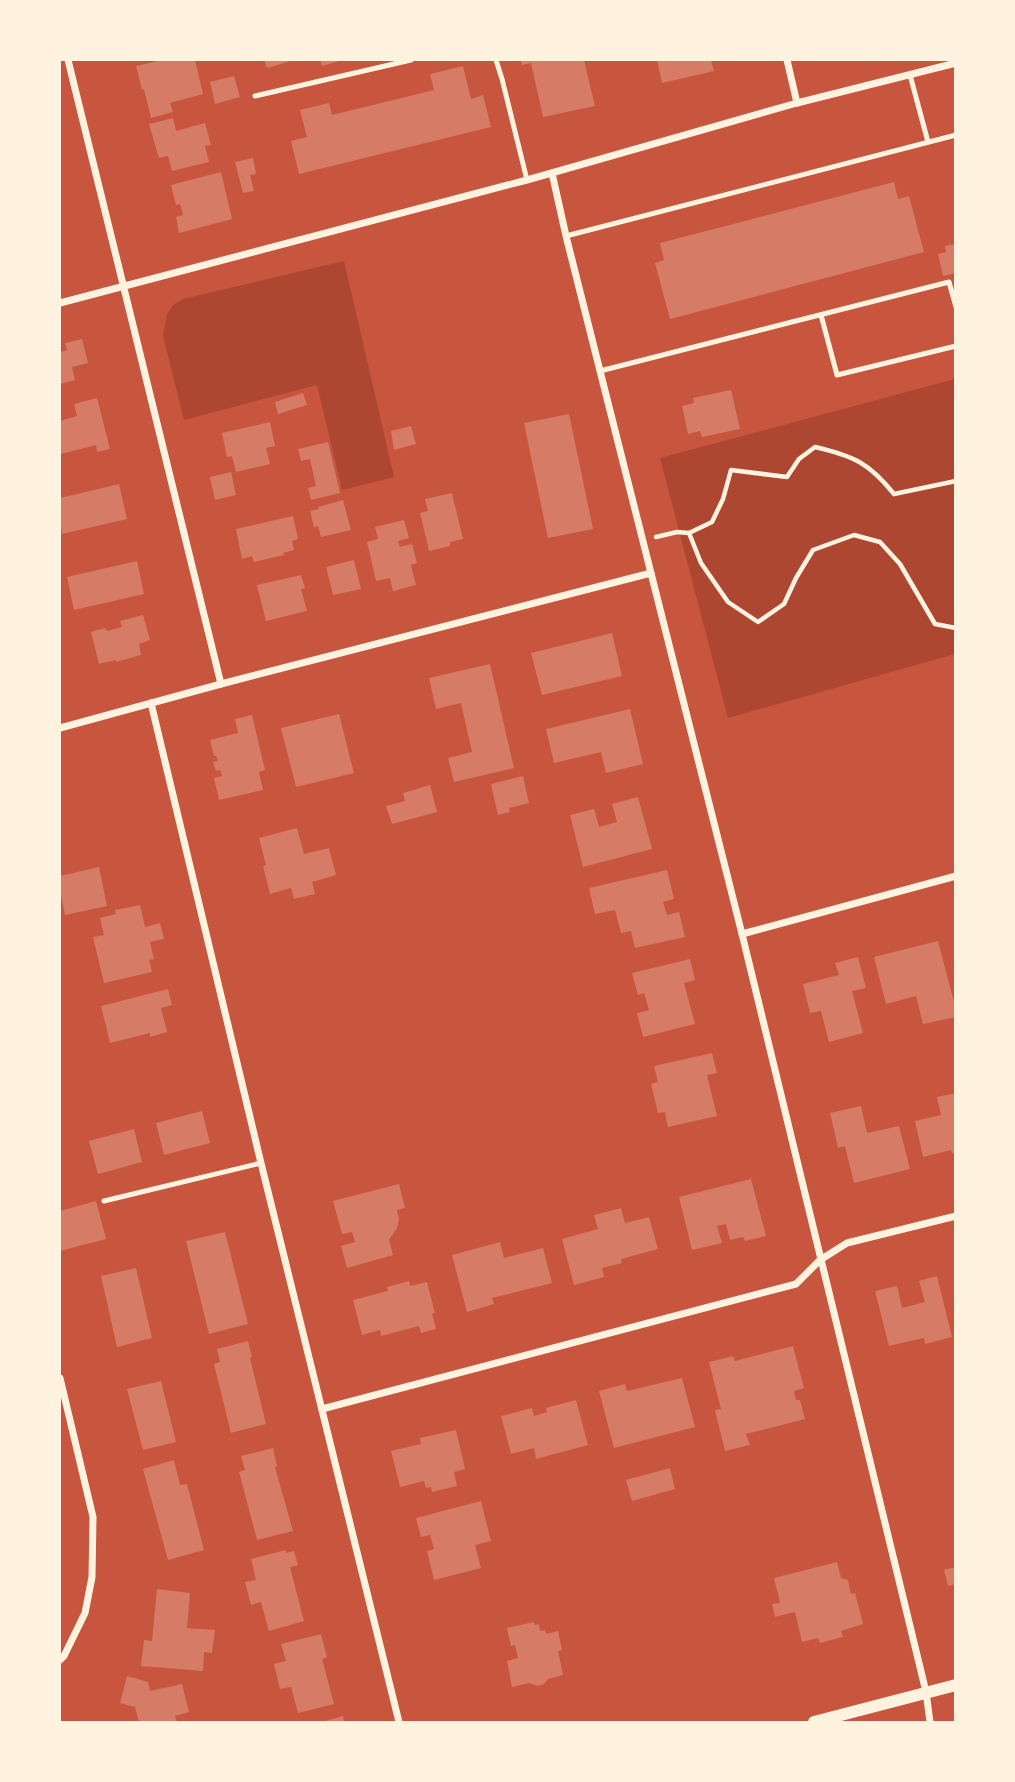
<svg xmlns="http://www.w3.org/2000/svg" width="1015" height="1782" font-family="'Archivo Narrow',sans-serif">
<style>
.green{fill:#ae4732}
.building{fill:#d67c66}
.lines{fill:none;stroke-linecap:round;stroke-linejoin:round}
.path{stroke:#fff3e0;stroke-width:4.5}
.service{stroke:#fff3e0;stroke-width:5}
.minor{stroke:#fff3e0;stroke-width:7}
.tertiary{stroke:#fff3e0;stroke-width:12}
</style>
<rect width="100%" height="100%" fill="#c8553d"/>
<!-- green -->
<g class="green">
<path d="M344 261 394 477 342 490 317 385 184 420 163 336 167 314 173 305 183 299Z"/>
<path d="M955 379V654L728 718 660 458Z"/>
</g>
<!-- building -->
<g class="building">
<path d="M162 60H195L203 94 170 103 173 112 151 118 144 89 142 90 136 66Z"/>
<path d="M264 60H294L267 68Z"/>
<path d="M320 60H343L322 66Z"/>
<path d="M521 60H584L595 106 543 117 531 63 522 65Z"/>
<path d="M657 60H711L714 71 662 83Z"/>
<path d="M463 66 471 99 483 95 491 127 299 174 291 141 307 137 300 110 329 103 332 115 434 90 430 74Z"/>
<path d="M234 76 240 97 215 104 210 82Z"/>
<path d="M173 118 176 131 205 123 211 145 205 146 209 162 172 171 168 156 159 158 149 124Z"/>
<path d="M253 158 256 174 250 175 254 191 243 193 235 162Z"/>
<path d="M221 172 232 219 179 233 176 217 183 215 180 204 176 205 171 185Z"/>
<path d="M894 182 898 199 909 196 924 252 670 319 655 263 664 260 660 243Z"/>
<path d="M955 244 956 273 943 276 938 254 946 252 945 246Z"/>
<path d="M82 339 88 363 72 367 75 380 60 384V352L67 350 65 343Z"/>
<path d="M731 390 740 429 702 437 700 431 688 434 682 406 694 403 693 398Z"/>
<path d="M303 393 307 405 278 414 275 402Z"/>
<path d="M97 398 110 449 97 452 96 445 61 454 60 421 77 416 74 404Z"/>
<path d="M569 414 593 529 548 538 524 423Z"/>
<path d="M270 422 275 446 266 448 270 464 236 472 232 456 227 457 222 433Z"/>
<path d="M411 426 416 444 394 450 391 431Z"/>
<path d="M328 442 340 493 311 500 308 488 316 486 310 459 301 461 298 449Z"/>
<path d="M231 472 236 495 215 500 210 477Z"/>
<path d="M119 484 127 519 62 534 60 521V498Z"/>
<path d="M452 493 463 539 450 542V546L429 551 420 513 428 511 425 499Z"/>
<path d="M343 500 351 530 321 537 318 526 314 527 310 511 319 509 318 507Z"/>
<path d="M293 516 298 539 292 541 294 550 283 553 284 555 254 562 252 556 242 559 236 529Z"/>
<path d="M404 520 409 538 398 541 400 547 412 544 417 563 411 565 416 585 393 591 390 578 376 581 367 542 378 539 375 527Z"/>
<path d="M354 560 361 589 333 595 326 567Z"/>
<path d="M137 561 144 594 74 610 67 577Z"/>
<path d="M301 575 305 588 301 589 307 611 266 621 257 585Z"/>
<path d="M143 615 150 640 139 644 141 655 116 662V660L99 664 91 632 105 628 107 631 122 627 120 621Z"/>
<path d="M612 633 622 676 542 695 531 653Z"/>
<path d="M490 664 514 768 454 782 448 758 472 752 461 703 436 709 429 678Z"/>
<path d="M630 709 643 764 606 773 601 752 554 763 546 729Z"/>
<path d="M339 714 354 773 296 787 281 728Z"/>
<path d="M252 715 265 770 259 772 263 790 219 800 214 778 222 776 220 770 216 771 213 762 218 761 216 756H214L210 740 238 733 235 719Z"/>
<path d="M523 776 529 803 509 808 510 812 498 815 491 784Z"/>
<path d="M430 785 437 812 392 824 386 806 405 801 403 793Z"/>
<path d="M638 797 652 849 583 867 570 815 594 809 599 827 617 822 612 804Z"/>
<path d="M297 828 304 854 329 848 336 875 312 882 315 894 294 899 291 888 270 894 263 866 266 865 259 838Z"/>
<path d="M99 867 107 906 65 915 60 890V876Z"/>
<path d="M667 870 674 899 663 902 667 915 679 912 685 937 635 948 631 931 621 933 615 910 595 914 589 888Z"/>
<path d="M140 905 145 927 160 923 164 939 150 942 154 959 149 960 152 972 104 983 93 937 104 935 100 918 116 914 115 910Z"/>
<path d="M938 941 956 1010V1017L923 1024 916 996 886 1004 874 957Z"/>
<path d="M858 957 866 988 852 991 863 1033 829 1042 821 1011 810 1013 803 984 839 975 835 963Z"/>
<path d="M690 959 695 980 684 983 695 1024 643 1037 637 1013 649 1010 644 993 638 995 632 973Z"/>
<path d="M168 989 172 1005 161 1008 167 1032 150 1037V1033L110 1043 101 1006Z"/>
<path d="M712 1053 717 1073 707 1075 717 1116 668 1127 665 1112 658 1113 651 1084 658 1082 654 1066Z"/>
<path d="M956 1093V1153H952L951 1150 923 1157 915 1121 941 1115 937 1097Z"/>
<path d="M861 1106 867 1133 899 1126 910 1169 854 1183 845 1146 838 1148 830 1113Z"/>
<path d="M202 1111 210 1143 164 1155 156 1123Z"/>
<path d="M134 1129 142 1162 98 1174 89 1141Z"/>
<path d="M751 1179 766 1236 745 1241 743 1237 730 1240 726 1224 717 1226 722 1243 692 1250 679 1197Z"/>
<path d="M399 1184 405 1208 397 1210 399 1219 397 1228 389 1240 393 1255 347 1268 341 1246 355 1242 352 1232 342 1234 333 1201Z"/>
<path d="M96 1201 106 1239 60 1251V1211Z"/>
<path d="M621 1208 625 1223 649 1217 658 1249 621 1259 622 1263 602 1268 604 1277 574 1285 562 1239 598 1229 594 1215Z"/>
<path d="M225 1232 248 1324 209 1334 186 1241Z"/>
<path d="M500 1242 504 1258 543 1248 552 1283 492 1298 494 1304 467 1312 452 1255Z"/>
<path d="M136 1268 152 1338 117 1347 101 1276Z"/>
<path d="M937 1276 952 1337 925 1344 924 1338 889 1346 875 1291 897 1286 902 1308 925 1302 919 1281Z"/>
<path d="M409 1281 410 1286 427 1282 435 1313 432 1314 436 1329 421 1333 419 1326 381 1336 380 1330 362 1335 353 1300 388 1291 387 1287Z"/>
<path d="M248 1341 252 1357 250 1358 266 1424 231 1433 214 1364 220 1362 217 1349Z"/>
<path d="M793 1346 804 1388 794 1391 796 1400H800L805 1419 746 1434 750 1445 725 1451 715 1410 721 1409 709 1362 733 1356 735 1361Z"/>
<path d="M682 1378 695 1427 614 1448 599 1391 625 1384 627 1391Z"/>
<path d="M161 1381 176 1442 143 1450 127 1389Z"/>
<path d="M576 1400 588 1445 536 1459 534 1448 511 1454 501 1416 532 1408 534 1416 547 1412 546 1408Z"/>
<path d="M456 1430 465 1469 454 1472 457 1486 432 1492 431 1487 426 1488 424 1481 400 1487 391 1451 421 1444 420 1438Z"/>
<path d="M273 1448 277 1466 275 1467 293 1531 257 1540 239 1472 245 1470 241 1456Z"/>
<path d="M174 1460 180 1485 187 1484 204 1550 168 1560 143 1469Z"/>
<path d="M670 1468 675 1489 632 1501 626 1480Z"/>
<path d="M481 1501 491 1541 475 1545 481 1568 434 1580 427 1551 434 1549 430 1535 421 1537 416 1518Z"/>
<path d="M286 1550V1553L294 1551 298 1565 290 1567 304 1621 269 1631 261 1602 251 1605 245 1582 256 1580 251 1559Z"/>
<path d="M837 1562 841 1578 848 1580 851 1594 855 1593 863 1624 841 1631 843 1637 820 1643 818 1638 802 1642 795 1612 775 1617 772 1604 780 1603 774 1578Z"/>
<path d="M956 1567V1584L948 1586 944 1570Z"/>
<path d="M157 1589 190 1593 187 1628 215 1630 212 1653 204 1652 203 1671 141 1666 144 1640 152 1641Z"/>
<path d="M534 1622 535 1625 539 1624 540 1631 545 1630 546 1634 558 1631 562 1650 558 1651 563 1675 548 1679 544 1684 538 1686 529 1683 512 1687 507 1661 518 1658 515 1645 511 1646 507 1628Z"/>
<path d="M321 1634 327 1657 322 1659 334 1704 298 1713 291 1687 280 1689 274 1664 286 1661 281 1644Z"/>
<path d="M127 1676 148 1682 150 1691 182 1684 189 1712 175 1716 177 1722H139L135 1707 120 1703Z"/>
<path d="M343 1716 344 1722H322Z"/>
</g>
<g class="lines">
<!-- path -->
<g class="path">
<path d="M956 481 894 494C869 463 854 456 815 447L799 459 787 477 731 470 723 499 712 522 689 533 701 563 728 602 758 622 784 604 796 578 813 550 854 535 880 542 900 564 935 624 956 628"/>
<path d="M656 537 677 532 689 533"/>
</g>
<!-- service -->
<g class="service">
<path d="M496 60 502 79 527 180"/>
<path d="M910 75 928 142"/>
<path d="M255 96 411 60"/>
<path d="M566 236 956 135"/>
<path d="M821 315 837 375 956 346"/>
<path d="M600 371 949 282 956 307"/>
<path d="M104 1201 261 1163"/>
</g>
<!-- minor -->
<g class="minor">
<path d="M68 60 221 684"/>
<path d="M787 60 797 103"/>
<path d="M552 173 566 236 742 934 919 1663 926 1692 930 1722"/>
<path d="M60 303 527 180 797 103 956 63"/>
<path d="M151 703 261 1163 399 1722"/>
<path d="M60 728 221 684 651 573"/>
<path d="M742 934 956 876"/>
<path d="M60 1378 93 1517 92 1577 85 1613 64 1656 60 1660"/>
<path d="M322 1409 796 1284 820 1260 847 1243 956 1216"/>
</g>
<!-- tertiary -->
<path class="tertiary" d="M814 1722 956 1685"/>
</g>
<!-- border -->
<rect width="1015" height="1782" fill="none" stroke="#fff3e0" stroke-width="122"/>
</svg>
